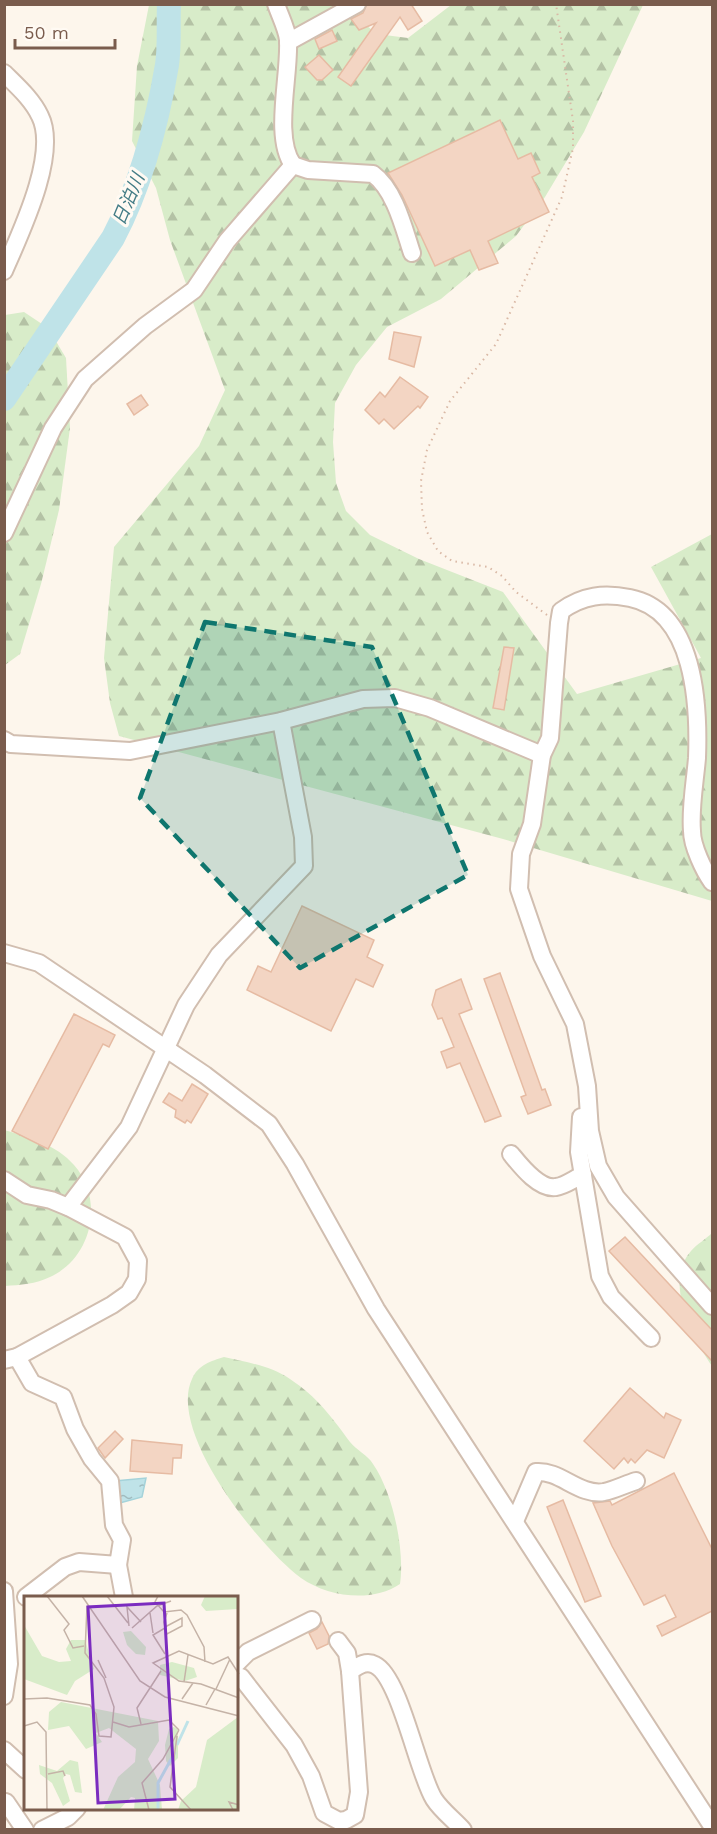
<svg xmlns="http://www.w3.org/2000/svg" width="717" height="1834" font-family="'Work Sans','Noto Sans JP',sans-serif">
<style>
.forest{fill:url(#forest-firs)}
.water{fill:url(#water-ripples);stroke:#a5d3da;stroke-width:1.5}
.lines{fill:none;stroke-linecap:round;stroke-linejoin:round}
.river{stroke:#bfe3e8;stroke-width:24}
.building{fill:#f3d5c3;stroke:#e6bba3;stroke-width:1.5}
.minor-casing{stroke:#d1beb0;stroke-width:20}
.path{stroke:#d9b8a5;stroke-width:2;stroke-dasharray:1.5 4.5;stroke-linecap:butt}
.minor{stroke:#fff;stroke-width:16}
.marked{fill:#0f766e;fill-opacity:0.2;stroke:#0f766e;stroke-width:4.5;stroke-dasharray:12 8;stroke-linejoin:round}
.labels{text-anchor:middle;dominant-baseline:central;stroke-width:6;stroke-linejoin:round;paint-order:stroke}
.water-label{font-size:18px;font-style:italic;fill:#437c86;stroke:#fffaf3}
.inset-river{fill:none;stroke:#bfe3e8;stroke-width:3}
.inset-road{fill:none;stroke:#c5b3a7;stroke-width:1.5}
.view{fill:#7b2cbf;fill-opacity:0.15;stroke:#7b2cbf;stroke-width:3}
.inset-edge{fill:none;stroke:#7a5c4d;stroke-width:3}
</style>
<defs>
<pattern id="forest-firs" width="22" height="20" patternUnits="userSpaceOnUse" patternTransform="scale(1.5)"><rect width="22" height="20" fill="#d8ecc9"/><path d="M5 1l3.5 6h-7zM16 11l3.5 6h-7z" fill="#b4c2a5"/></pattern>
<pattern id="water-ripples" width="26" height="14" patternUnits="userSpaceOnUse" patternTransform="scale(1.5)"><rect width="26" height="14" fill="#bfe3e8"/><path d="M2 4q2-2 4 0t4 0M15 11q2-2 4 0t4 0" fill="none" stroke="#a0bbbe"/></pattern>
</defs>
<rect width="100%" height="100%" fill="#fdf6ec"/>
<!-- forest -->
<g class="forest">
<path d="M149 5H368L366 25 377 34 408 38 451 5H643L584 132 545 197 516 236 441 299 387 327 356 365 335 403 333 442 336 483 346 511 370 535 419 559 503 592 577 694 701 658 651 567 712 534V901L503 839 119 736 110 703 104 658 114 547 199 446 225 390 170 240 156 188 132 141 137 66Z"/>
<path d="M24 312 48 328 66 358 70 428 59 510 41 584 20 654 5 665V315Z"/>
<path d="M4 1130C29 1137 57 1145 74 1165 105 1200 92 1258 50 1277 36 1284 20 1285 5 1286Z"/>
<path d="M712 1233V1366C693 1338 663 1282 691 1251 697 1244 706 1239 712 1233Z"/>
<path d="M224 1357C246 1362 271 1366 290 1379 317 1397 331 1416 350 1442 356 1450 368 1455 373 1464 393 1493 405 1550 400 1584 372 1603 328 1597 301 1578 260 1548 167 1432 192 1379 198 1365 211 1361 224 1357Z"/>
</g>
<!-- water -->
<path class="water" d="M146 1478 142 1497 116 1504 115 1481Z"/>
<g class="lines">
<!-- river -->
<path class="river" d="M4 399 113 238C141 185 157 124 167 65 170 45 168 24 169 4"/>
</g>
<!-- building -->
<g class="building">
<path d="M367 4H411L422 21 408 30 400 17 351 86 338 77 376 23 359 30 351 19 363 13Z"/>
<path d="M332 30 337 41 319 49 315 39Z"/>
<path d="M319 55 333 70 322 80H317L305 67Z"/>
<path d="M500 120 518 159 531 153 540 173 532 177 549 212 488 241 498 263 479 270 470 250 435 266 402 195 388 173Z"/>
<path d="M394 332 421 337 414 367 389 359Z"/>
<path d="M400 377 428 397 420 408 418 406 394 429 384 419 379 424 365 410 380 392 385 397Z"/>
<path d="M141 395 148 405 134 415 127 404Z"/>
<path d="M504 647 514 648 504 710 493 708Z"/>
<path d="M302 906 374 940 367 957 383 965 373 987 356 979 331 1031 247 990 258 966 271 972Z"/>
<path d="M500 973 542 1090 545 1089 551 1105 528 1114 521 1097 526 1095 484 979Z"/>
<path d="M461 979 472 1009 459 1014 501 1116 485 1122 460 1063 447 1068 441 1052 454 1047 442 1018 438 1019 432 1005 436 990Z"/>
<path d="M74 1014 115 1035 109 1047 103 1044 48 1149 12 1131Z"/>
<path d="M192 1084 208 1094 191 1123 187 1120 185 1123 175 1117 176 1110 163 1102 169 1093 182 1101Z"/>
<path d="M625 1237 712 1330V1361L609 1251Z"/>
<path d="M630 1388 664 1418 666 1413 681 1420 664 1458 647 1450 635 1463 631 1459 628 1463 624 1458 614 1469 584 1441Z"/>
<path d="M115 1431 123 1439 105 1458 98 1448Z"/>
<path d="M132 1440 182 1445 181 1458H173L172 1474 130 1471Z"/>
<path d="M674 1473 712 1549V1611L662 1636 657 1626 676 1617 665 1595 644 1605 612 1546 593 1503 610 1501 612 1505Z"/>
<path d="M563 1500 601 1596 585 1602 547 1507Z"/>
<path d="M322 1622 329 1636 328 1644 317 1649 309 1633 317 1629Z"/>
</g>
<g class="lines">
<!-- minor casing -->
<g class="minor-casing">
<g id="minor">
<path d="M288 42 357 4"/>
<path d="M4 73C17 86 32 99 40 116 59 154 20 234 4 271"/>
<path d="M293 165 308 170 373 174C395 190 404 229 412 253"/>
<path d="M4 533 53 428 85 379 145 326 194 290 227 241 293 165C273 137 290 76 288 40 287 29 280 16 276 4"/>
<path d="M4 740 11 744 130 751 281 721 363 699 395 698 430 708 542 755"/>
<path d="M712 882C704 871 692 846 692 831 690 808 695 782 697 758 699 705 695 611 630 598 604 593 583 595 561 611L559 623 550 738 542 755 532 824 521 854 519 889 542 956 575 1024 587 1086 590 1131 598 1166 616 1197 712 1306"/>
<path d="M4 953 39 963 205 1075 269 1124 295 1164 376 1309 712 1826"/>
<path d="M581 1117 579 1152 600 1276 611 1297 651 1338"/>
<path d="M511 1154C520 1165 539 1190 556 1187 565 1186 575 1178 583 1175"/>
<path d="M4 1180 27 1195 51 1200 68 1207 125 1237 138 1261 137 1279 129 1293 112 1305 17 1357 4 1360"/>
<path d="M68 1207 129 1127 186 1005 219 955 304 866 303 837 281 721"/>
<path d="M17 1357 32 1383 63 1397 75 1429 92 1459 110 1481 114 1525 122 1540 118 1565 79 1562 65 1567 26 1597"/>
<path d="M515 1521 536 1472C560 1470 579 1496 604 1492 614 1490 626 1484 636 1481"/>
<path d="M118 1565 124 1597"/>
<path d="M4 1591 9 1664 4 1696"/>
<path d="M237 1663 248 1652 312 1620"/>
<path d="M350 1671C358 1666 366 1660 375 1665 400 1677 418 1774 434 1799 441 1810 454 1820 463 1830"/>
<path d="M237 1676 241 1677 294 1745 311 1776 324 1813 339 1821 346 1820 355 1815 359 1792 350 1671 347 1653 338 1641"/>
<path d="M4 1750 26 1770"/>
<path d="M6 1802 25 1830"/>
<path d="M42 1830 68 1817 77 1808"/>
</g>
</g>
<!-- path -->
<g class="path">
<path d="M547 615 516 592 502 576 488 567 452 561 438 551 427 532 422 509 421 481 427 450 450 401 496 344 562 197 573 148V121L556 4"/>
<path d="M4 1460 5 1458"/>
</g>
<!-- minor -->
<use href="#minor" class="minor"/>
</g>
<!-- marked area -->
<path class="marked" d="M205 622 372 647 468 875 300 968 140 798Z"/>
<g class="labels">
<!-- water labels -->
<g class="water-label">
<text transform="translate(128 199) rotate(-67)">日泊川</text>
</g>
</g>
<!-- overview -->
<g transform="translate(24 1596)">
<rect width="214" height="214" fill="#fdf6ec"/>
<path d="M181 0H214V13L182 15 177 9ZM0 29 18 60 35 66 47 65 42 53 47 44H61L70 73 51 85 43 99 0 83ZM107 35 122 51 121 59 112 58 103 49 99 36ZM148 66 170 72 173 81 161 85 136 79V69ZM37 106 134 125 135 145 124 163 136 189 138 214H110L111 202 107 201 95 214H79L94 181 111 166 112 153 85 132 72 137 78 146 62 153 45 130 24 134 25 116ZM214 121V214H154L157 205 172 191 183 144ZM150 131 154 134V162L146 170 142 165 141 149 145 133ZM46 164 54 166 58 197 51 196 46 179 42 178 39 182 46 205 39 210 28 187 16 178 15 169 33 175Z" fill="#d8ecc9"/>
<path class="inset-river" d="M153 149 164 125M134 214V187L151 156"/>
<path class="inset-road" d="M23 0 45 28 40 34 49 52 60 50M58 0 116 85 141 101 215 120M83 0 104 27M134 0 131 6 140 16 157 14 163 19 180 51 181 66M126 17 129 37M105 30 103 11 117 26M141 31 158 22V30L143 38 141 33V31L140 26 143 17M108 32 133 10 147 5M141 32 129 39 141 58M74 64 82 82M215 78 204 61 189 68 155 55 129 67 155 85 177 88 215 102M160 86 164 59M192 93 206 63M0 103 23 102 66 109 72 118 75 140 87 141 90 111 80 82 61 57 63 10M158 103 169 87M182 109 191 93M89 126 105 131 145 124 155 134M117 128 113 112 137 75M0 130 13 126 22 136 23 214M153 140 146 191 167 214M24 178 39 175 41 180M125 214 118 187 139 163 155 134M209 214 205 206 215 209"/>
<path class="view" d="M140 7 151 203 74 207 64 11Z"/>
<rect width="214" height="214" class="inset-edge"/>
</g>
<!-- border -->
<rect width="717" height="1834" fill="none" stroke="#7a5c4d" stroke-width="12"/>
<!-- scale -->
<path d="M15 39v9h100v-9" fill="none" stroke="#7a5c4d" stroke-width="3"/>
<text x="24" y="39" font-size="18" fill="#7a5c4d" stroke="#fffaf3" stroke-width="4.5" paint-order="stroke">50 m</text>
</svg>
